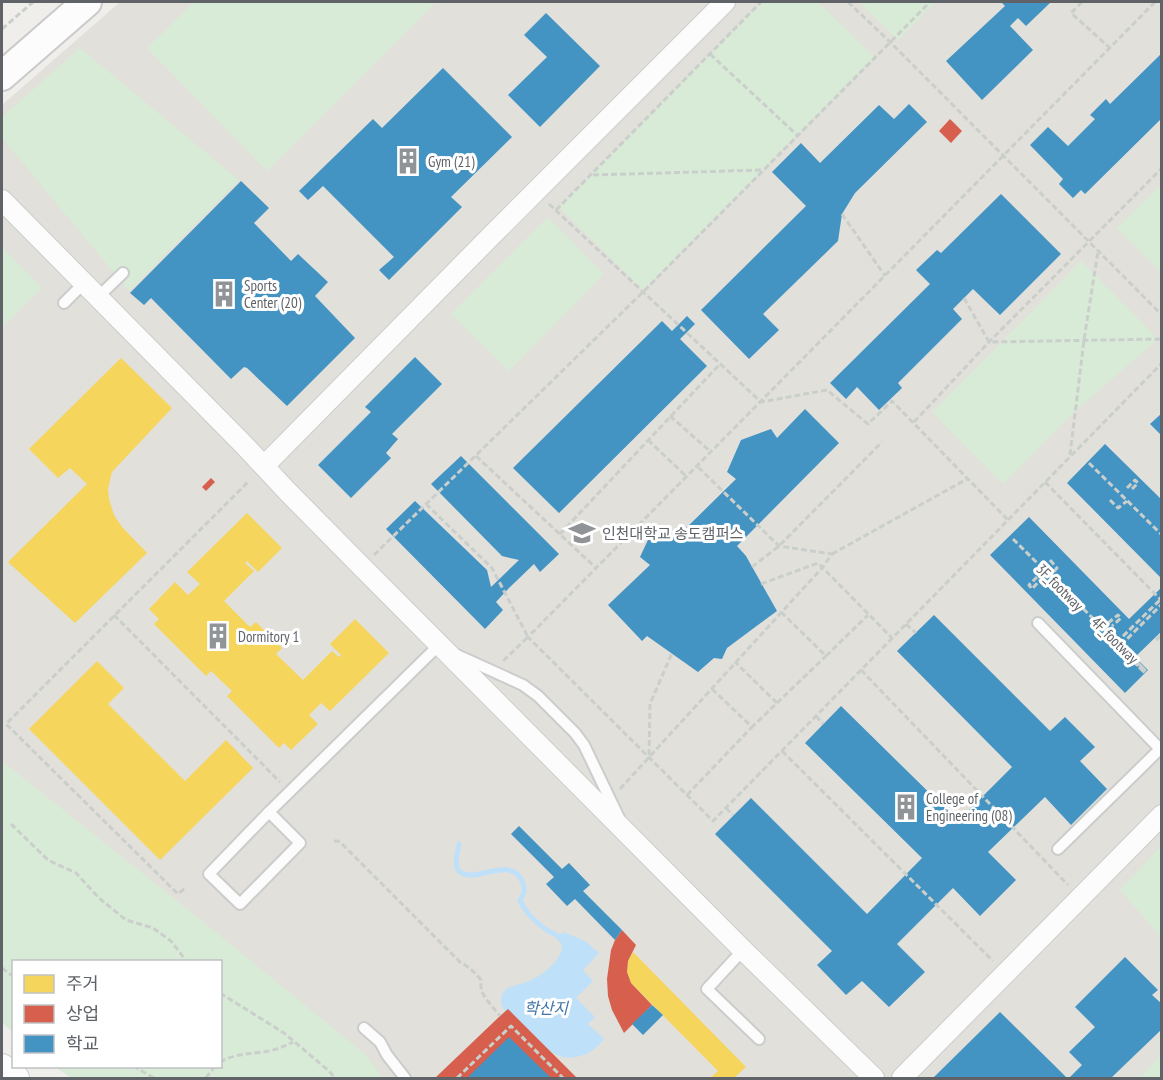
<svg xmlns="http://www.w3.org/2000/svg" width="1163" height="1080" font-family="'PT Sans Narrow','Noto Sans KR',sans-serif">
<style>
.education{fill:#e2e0da}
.green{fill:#d8ebd6}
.water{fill:#bfe0f9}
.homes{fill:#f6d55c}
.shops{fill:#d6604d}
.schools{fill:#4393c3}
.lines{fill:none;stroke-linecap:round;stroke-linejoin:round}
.stream{stroke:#bfe0f9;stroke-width:5}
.service-casing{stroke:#cbcccc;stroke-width:14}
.minor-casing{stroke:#cbcccc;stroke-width:22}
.tertiary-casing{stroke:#cbcccc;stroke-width:28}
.secondary-casing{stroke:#cacacb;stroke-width:32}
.path{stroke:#cacfcc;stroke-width:3;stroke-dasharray:6 3;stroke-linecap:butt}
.service{stroke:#fdfcfc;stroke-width:10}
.minor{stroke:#fdfcfc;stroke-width:20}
.tertiary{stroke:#fdfcfc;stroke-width:26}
.secondary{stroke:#fdfcfc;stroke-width:28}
.labels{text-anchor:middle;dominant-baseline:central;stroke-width:6;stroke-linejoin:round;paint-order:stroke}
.poi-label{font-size:15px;fill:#5f6368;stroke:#fff;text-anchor:start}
.street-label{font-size:15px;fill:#5f6368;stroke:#fff}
.water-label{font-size:16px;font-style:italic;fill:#4174aa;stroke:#fff}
</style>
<rect width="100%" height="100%" fill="#efeeea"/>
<!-- education -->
<path class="education" d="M120 2H1161V1078H71L56 1067 220 1066V962H14L13 1032 2 1022V105Z"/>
<!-- green -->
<g class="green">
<path d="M194 2H436L267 171 147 48Z"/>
<path d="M762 2H818L874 57 643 290 559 207Z"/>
<path d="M859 2H935L898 40Z"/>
<path d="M80 48 239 180 129 291 2 138V117Z"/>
<path d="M1161 185V272L1117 228Z"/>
<path d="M548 217 604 274 509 371 451 314Z"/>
<path d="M2 247 42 288 2 327Z"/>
<path d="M1081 261 1158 339 1075 411 1003 484 932 412 1002 342Z"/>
<path d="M2 761 202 921 366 1055 383 1078H71L56 1067 220 1066V962H14L13 1032 2 1022Z"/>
<path d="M1161 846V937L1120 890Z"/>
<path d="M1161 1055V1078H1140Z"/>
</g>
<!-- water -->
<path class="water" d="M564 932 585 941 599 953 583 970 593 981 576 998 595 1017 588 1024 604 1039C600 1044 595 1049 590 1052 583 1056 570 1059 563 1057 547 1054 508 1021 502 1006 500 999 501 994 506 989 511 986 515 986 520 984 535 980 551 970 559 956 563 949 563 945 557 939L558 936Z"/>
<!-- homes -->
<g class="homes">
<path d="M121 358 172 408 112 472 108 489 109 499 114 515 122 527 147 553 75 623 8 562 87 484 70 468 58 478 29 449Z"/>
<path d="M247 513 282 548 258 572 247 561 245 563 254 571 224 601 250 627 256 622 282 648 276 654 303 680 332 651 339 657 341 655 330 644 355 619 389 653 330 711 321 703 309 715 318 724 291 750 284 743 279 748 227 696 232 691 211 671 206 676 154 624 159 619 149 609 175 582 188 595 200 584 187 572Z"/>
<path d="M97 661 124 688 108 704 185 781 226 740 253 768 160 860 29 729Z"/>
<path d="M633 952 746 1067 734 1078H710L718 1071 631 983 627 972 628 961Z"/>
</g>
<!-- shops -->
<g class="shops">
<path d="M950 119 962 131 951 143 939 131Z"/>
<path d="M211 478 215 482 206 491 202 487Z"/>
<path d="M622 930 636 945 628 961 627 972 631 983 652 1005 624 1033 612 1010 608 996 607 979 611 950 615 940Z"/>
<path d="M508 1009 577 1078H435L500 1016Z"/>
</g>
<!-- schools -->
<g class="schools">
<path d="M1001 2H1051L1026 26 1018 18 1010 26 1033 50 982 100 946 61 1005 6Z"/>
<path d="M546 13 600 66 540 127 508 95 547 57 524 35Z"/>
<path d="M1162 53V118L1085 194 1081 190 1073 198 1059 184 1063 179 1030 145 1048 127 1068 146 1095 119 1090 115 1106 99 1110 104Z"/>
<path d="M443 68 512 137 451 197 462 207 389 280 379 270 394 257 323 186 308 200 299 191 373 119 382 128Z"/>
<path d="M909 104 927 122 855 193 842 214 838 241 763 314 779 330 749 359 701 310 806 206 772 172 801 143 820 163 879 105 894 119Z"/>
<path d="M241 181 269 208 254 223 291 261 298 254 328 282 315 296 355 338 287 406 247 368 244 367 231 379 151 298 144 305 130 293Z"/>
<path d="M1001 194 1061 254 1000 315 973 289 953 309 962 319 898 383 902 388 879 410 857 387 846 399 830 383 930 284 916 270 937 250 941 253Z"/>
<path d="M687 316 695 324 680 339 707 366 559 513 513 468 662 321 672 331Z"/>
<path d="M415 357 442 384 392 434 398 439 386 453 391 458 351 498 318 465 371 412 365 407Z"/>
<path d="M805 409 839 443 737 546 746 556 777 611 727 648 722 659 714 658 698 672 647 636 642 641 608 605 650 565 640 557 654 527 677 537 736 479 727 472 741 440 771 429 777 438Z"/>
<path d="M1162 413V436L1150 424Z"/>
<path d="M1105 444 1162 500V579L1067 483Z"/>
<path d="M461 456 559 554 540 572 534 564 509 588 496 602 503 610 485 629 386 529 415 501 487 570 491 587 519 560 502 556 431 484Z"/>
<path d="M1029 517 1129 619 1162 587V631L1135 657 1148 670 1125 693 990 555Z"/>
<path d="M934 615 1050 731 1065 717 1095 747 1080 761 1107 789 1071 825 1045 797 988 852 1016 880 980 916 953 888 897 944 925 972 889 1007 862 981 846 995 817 965 832 951 715 834 751 798 867 914 922 858 805 743 841 706 958 821 1012 767 897 651Z"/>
<path d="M519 826 562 869 569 863 590 885 583 891 622 930 615 940 575 899 567 906 546 884 554 877 511 834Z"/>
<path d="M1125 957 1158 990 1152 995 1162 1004V1029L1111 1078H1069L1082 1065 1069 1052 1095 1027 1075 1007Z"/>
<path d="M652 1005 663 1015 643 1035 632 1024Z"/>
<path d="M1000 1012 1055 1066 1067 1078H933Z"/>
<path d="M509 1037 551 1078H467Z"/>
</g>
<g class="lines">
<!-- stream -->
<path class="stream" d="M459 844C458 852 453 865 459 871 473 885 508 856 521 879 523 883 525 888 524 892 523 895 521 898 520 901 528 916 542 929 558 936"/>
<!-- service casing -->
<g class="service-casing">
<g id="service">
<path d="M98 297 123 273"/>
<path d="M64 303 84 283"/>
<path d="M1038 623 1162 751"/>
<path d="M457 655 523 685 538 696 575 733 584 745 619 818"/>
<path d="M269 812 300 843 240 904 209 874Z"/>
<path d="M269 812 440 644"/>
<path d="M1058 849 1160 749"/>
<path d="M743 950 707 989 759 1039"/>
<path d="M364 1028 380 1042 387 1055 405 1078"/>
</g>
</g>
<!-- minor casing -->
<g class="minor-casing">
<g id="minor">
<path d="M2 200 244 445 287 491 362 567 743 950 874 1078"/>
<path d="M264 466 491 236 725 2"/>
<path d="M902 1078 1162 815"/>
</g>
</g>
<!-- tertiary casing -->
<g class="tertiary-casing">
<path id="tertiary" d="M2 1067 16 1078"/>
</g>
<!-- secondary casing -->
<g class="secondary-casing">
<path id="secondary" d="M2 76 87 2"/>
</g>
<!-- path -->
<g class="path">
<path d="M848 2 890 42 1162 315"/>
<path d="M1082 2 1071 13 1110 48"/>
<path d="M1155 2 528 637 713 821 1162 363"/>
<path d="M2 29 33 2"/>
<path d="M710 54 797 135"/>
<path d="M593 175 763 170"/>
<path d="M549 204 761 402 827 390 868 424 892 401 1008 520"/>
<path d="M556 210 761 2"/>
<path d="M842 214 885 276"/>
<path d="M964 298 989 342 1162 339"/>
<path d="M670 416 711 452"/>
<path d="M914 422 989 342 1162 168"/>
<path d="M648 440 686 476"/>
<path d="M1070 455 1084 340 1098 251"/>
<path d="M476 456 595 567"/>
<path d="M1089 463 1162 535"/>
<path d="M1045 482 1161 600"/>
<path d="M1127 488 1135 480 1138 483 1130 491"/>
<path d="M1110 500 1118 508 1127 501"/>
<path d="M426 504 492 568 528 637 503 661"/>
<path d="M560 534 720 364"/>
<path d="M1013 539 1145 670 1117 642 1162 598"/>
<path d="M832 554 967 479"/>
<path d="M374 555 643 292 930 2"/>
<path d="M1050 560 1057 568 1050 576"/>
<path d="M752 567 779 546 882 442"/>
<path d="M1037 577 1029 585 1032 589 1040 580"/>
<path d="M761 584 818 563 892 638"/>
<path d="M781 612 826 656 868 615"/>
<path d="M114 615 280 782"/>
<path d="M1108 623 1118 615 1121 618 1112 626"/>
<path d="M906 624 916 633"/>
<path d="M1156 640 1162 635"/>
<path d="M1121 645 1162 604"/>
<path d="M1120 648 1145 673 1128 655"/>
<path d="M861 670 1068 885"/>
<path d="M712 689 752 727 777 703 735 662"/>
<path d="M777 703 826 656"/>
<path d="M816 716 823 724"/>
<path d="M782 751 993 961"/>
<path d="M649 755 650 704 672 653"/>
<path d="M620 789 822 568 832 554 779 546 698 467"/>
<path d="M687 795 752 727"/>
<path d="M726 808 733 815"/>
<path d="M11 824 48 860 76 873 99 898 126 920 153 928 171 941 187 962"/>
<path d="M334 841H338L342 844 460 962C469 967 475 972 481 980V990L486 999 500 1016"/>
<path d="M184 889 178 894 6 724 249 481"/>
<path d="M2 968 14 977"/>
<path d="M220 993 284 1033 329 1071 335 1078"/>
<path d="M220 1062C236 1053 252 1054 269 1051 278 1049 285 1046 293 1042"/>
<path d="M133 1066 154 1078"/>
<path d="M206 1078 215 1066"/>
<path d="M457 1078 511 1026 563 1078"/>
</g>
<!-- service -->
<use href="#service" class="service"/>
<!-- minor -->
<use href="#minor" class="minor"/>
<!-- tertiary -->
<use href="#tertiary" class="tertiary"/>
<!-- secondary -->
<use href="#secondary" class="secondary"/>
</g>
<!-- icons -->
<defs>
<g id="building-bare" transform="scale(2.07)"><path d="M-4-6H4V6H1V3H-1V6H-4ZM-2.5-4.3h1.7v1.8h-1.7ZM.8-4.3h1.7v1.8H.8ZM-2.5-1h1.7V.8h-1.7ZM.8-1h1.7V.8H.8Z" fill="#919496" stroke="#fff" stroke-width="2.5" paint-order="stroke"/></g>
<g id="university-bare" transform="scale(2.07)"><path d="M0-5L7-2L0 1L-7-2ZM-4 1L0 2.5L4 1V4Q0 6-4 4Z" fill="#919496" stroke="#fff" stroke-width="2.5" paint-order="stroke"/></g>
</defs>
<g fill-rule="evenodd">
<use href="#building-bare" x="408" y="161"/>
<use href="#building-bare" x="224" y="294"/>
<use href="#university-bare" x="582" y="533"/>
<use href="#building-bare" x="218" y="636"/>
<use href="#building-bare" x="906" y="807"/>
</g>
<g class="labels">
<!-- poi labels -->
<g class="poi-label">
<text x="428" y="161">Gym (21)</text>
<text x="244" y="285">Sports<tspan x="244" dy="17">Center (20)</tspan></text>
<text x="602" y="533">인천대학교 송도캠퍼스</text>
<text x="238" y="636">Dormitory 1</text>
<text x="926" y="798">College of<tspan x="926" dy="17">Engineering (08)</tspan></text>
</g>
<!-- street labels -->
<g class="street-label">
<text transform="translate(1060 587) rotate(45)">3F_footway</text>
<text transform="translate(1115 640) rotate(45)">4F_footway</text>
</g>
<!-- water labels -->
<g class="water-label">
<text x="546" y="1008">학산지</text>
</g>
</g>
<!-- border -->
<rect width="1163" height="1080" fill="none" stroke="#5f6368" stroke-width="6"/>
<!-- legend -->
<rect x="12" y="960" width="210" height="108" fill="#ffffff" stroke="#bfc1c3" stroke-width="1.5"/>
<rect x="24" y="975" width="30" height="18" fill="#f6d55c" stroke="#bfc1c3" stroke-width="1.5"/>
<text x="66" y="990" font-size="18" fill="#5f6368">주거</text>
<rect x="24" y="1005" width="30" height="18" fill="#d6604d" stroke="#bfc1c3" stroke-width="1.5"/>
<text x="66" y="1020" font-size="18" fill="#5f6368">상업</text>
<rect x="24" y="1035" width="30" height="18" fill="#4393c3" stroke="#bfc1c3" stroke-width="1.5"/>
<text x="66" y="1050" font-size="18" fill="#5f6368">학교</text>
</svg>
